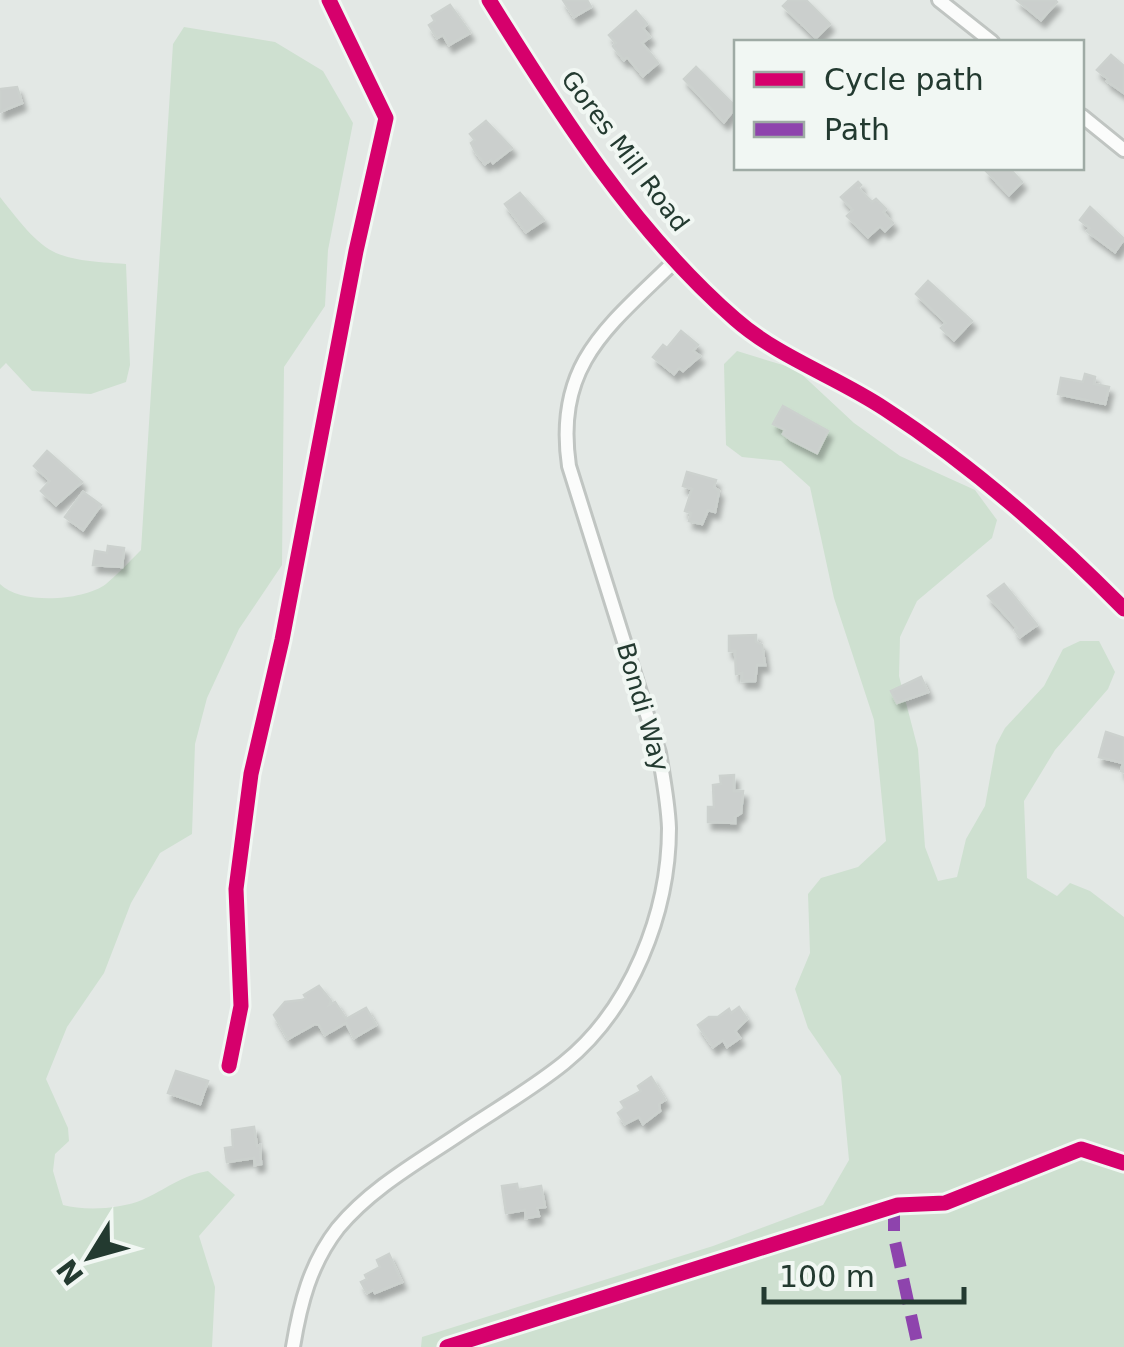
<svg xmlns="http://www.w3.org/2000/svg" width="1124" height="1347" font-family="'DejaVu Sans',sans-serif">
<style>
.green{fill:#cee0d0}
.building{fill:#cbcfcd;stroke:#ccd1ce;stroke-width:2.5;filter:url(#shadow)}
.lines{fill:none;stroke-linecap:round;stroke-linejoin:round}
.minor-casing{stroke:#c0c5c2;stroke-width:18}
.minor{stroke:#fbfcfb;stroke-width:12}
.quiet{stroke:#8e44ad;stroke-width:12;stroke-dasharray:25 12;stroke-linecap:butt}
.cycleway-casing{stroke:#f1f7f3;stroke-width:21}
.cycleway{stroke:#d6006c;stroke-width:15}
.labels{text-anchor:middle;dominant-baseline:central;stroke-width:8;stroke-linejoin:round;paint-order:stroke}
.street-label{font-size:25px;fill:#233a30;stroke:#f1f7f3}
</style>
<defs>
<filter id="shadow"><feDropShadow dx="4" dy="7" stdDeviation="2.5" flood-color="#0004"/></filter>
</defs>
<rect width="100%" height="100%" fill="#e3e8e5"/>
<!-- green -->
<g class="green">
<path d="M184 27 275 42 323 71 353 123 328 250 325 306 284 367 282 565 239 629 207 698 195 744 192 834 160 853 131 903 104 973 67 1027 46 1079 68 1128 69 1141 55 1154 53 1171 63 1205C85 1211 120 1209 142 1200 165 1190 182 1175 208 1171L235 1195 199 1236 215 1287 212 1347H0V584C21 605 83 601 106 584 118 574 130 561 141 550L173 44Z"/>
<path d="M0 197C47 257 51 259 126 264L130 365 126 382 91 394 32 391 6 363 0 369Z"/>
<path d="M737 351 796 369 854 423 900 456 975 490 997 520 992 538 917 601 900 637 899 676 918 749 925 847 938 881 957 877 966 839 985 806 996 745 1005 728 1044 686 1063 649 1080 641H1099L1115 672 1108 689 1055 750 1024 801 1027 878 1057 896 1070 883 1090 891 1124 917V1347H421L422 1337 713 1246 823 1205 849 1160 841 1076 808 1028 795 989 810 953 808 894 821 878 858 867 886 841 874 720 834 598 810 487 781 461 742 457 726 445 724 364Z"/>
</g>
<!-- building -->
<g class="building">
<path d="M563 0H587L591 7 574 17Z"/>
<path d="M789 0H806L830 24 816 38 783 6Z"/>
<path d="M1017 0H1055L1057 2 1041 20Z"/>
<path d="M450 5 470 33 449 45 443 35 437 38 429 25 435 21 432 16Z"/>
<path d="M636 11 647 24 643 28 650 37 642 43 658 63 643 76 627 57 624 60 613 46 616 43 609 35Z"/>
<path d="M1111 55 1124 66V93L1107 81 1108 79 1097 70Z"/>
<path d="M696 67 736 107 724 122 684 79Z"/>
<path d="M17 87 22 103 0 112V89Z"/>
<path d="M486 121 512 148 493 163 491 160 485 164 475 151 471 143 475 140 470 134Z"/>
<path d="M990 168H1009L1022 182 1009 195 986 171Z"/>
<path d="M858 182 861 185 858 188 872 202 876 199 886 209 883 212 893 223 885 231 880 226 868 237 847 216 853 210 841 197Z"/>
<path d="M520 193 544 220 526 232 505 204Z"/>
<path d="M1090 207 1124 239 1115 252 1087 231 1090 228 1080 220Z"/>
<path d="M928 281 972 321 954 340 941 328 946 323 916 294Z"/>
<path d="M681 331 698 345 693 351 700 356 683 371 679 368 674 374 653 357 663 345 667 348Z"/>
<path d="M1085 374 1095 377 1094 384 1109 387 1105 404 1058 394 1061 378 1083 382Z"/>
<path d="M783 406 828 431 817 453 791 440 783 434 785 430 773 424Z"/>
<path d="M47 451 82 482 56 505 41 491 50 481 34 466Z"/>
<path d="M687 472 716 480 714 487 719 491 715 512 708 510 702 524 689 521 691 513 685 511 692 489 683 486Z"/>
<path d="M83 492 101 505 83 530 65 517Z"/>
<path d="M108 546 124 548 122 567 93 565 95 551 107 553Z"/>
<path d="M1004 584 1037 625 1020 637 1015 630 1017 628 988 596Z"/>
<path d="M756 635V642L762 645 765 665H757L755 681H742V673L736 674 735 651H729V636Z"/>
<path d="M921 677 928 692 897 703 891 691Z"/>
<path d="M1106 732 1124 738V772L1121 771 1123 763 1099 757Z"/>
<path d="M734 775V791H743L741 813 735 817V823L708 822V807H714L713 785 721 784 720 776Z"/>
<path d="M319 986 331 1001 329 1005 335 1002 346 1019 366 1008 376 1025 354 1038 346 1023 325 1035 319 1025 315 1024 288 1039 274 1015 285 1002 302 1000 306 998 304 995Z"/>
<path d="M739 1007 747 1019 735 1031 740 1038 727 1047 723 1040 713 1047 698 1025 709 1017H718L729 1009 731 1013Z"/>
<path d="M176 1071 208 1081 200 1104 168 1093Z"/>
<path d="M651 1077 665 1100 659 1104 660 1111 643 1124 639 1117 625 1124 618 1113 625 1108 621 1102 641 1091 638 1086Z"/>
<path d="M254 1127 257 1146 260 1145 261 1164 255 1165 254 1158 227 1162 225 1148 233 1147 232 1130Z"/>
<path d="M517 1184 518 1190 541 1186 545 1207 537 1208 539 1216 526 1218 525 1210 506 1213 502 1186Z"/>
<path d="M389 1254 402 1282 375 1293 373 1290 367 1293 361 1282 367 1279 365 1275 380 1267 377 1260Z"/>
</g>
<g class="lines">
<!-- minor casing -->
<g class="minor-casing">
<g id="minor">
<path d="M489 0C559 113 634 231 735 319 778 357 837 377 885 409 973 466 1051 535 1124 609"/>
<path d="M939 0 992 42"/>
<path d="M1082 116 1124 150"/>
<path d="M229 1066 241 1006 236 889 251 774 282 640 356 251 386 118 329 0"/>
<path d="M293 1347C300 1304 310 1264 338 1228 372 1187 420 1161 464 1131 497 1109 533 1088 564 1063 631 1009 669 913 669 828 668 802 663 777 659 753L569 466C554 363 609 326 676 260"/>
</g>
</g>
<!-- minor -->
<use href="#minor" class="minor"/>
<!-- quiet -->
<path class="quiet" d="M894 1206V1237L918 1347"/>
<!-- cycleway casing -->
<g class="cycleway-casing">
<g id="cycleway">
<path d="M489 0C559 113 634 231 735 319 778 357 837 377 885 409 973 466 1051 535 1124 609"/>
<path d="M229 1066 241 1006 236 889 251 774 282 640 356 251 386 118 329 0"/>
<path d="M447 1347 898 1205 945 1203 1081 1149 1124 1163"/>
</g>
</g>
<!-- cycleway -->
<use href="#cycleway" class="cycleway"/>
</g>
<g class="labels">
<!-- street labels -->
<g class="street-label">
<text transform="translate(625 151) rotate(53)">Gores Mill Road</text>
<text transform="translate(643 707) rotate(74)">Bondi Way</text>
</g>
</g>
<!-- legend -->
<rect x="734" y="40" width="350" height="130" fill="#f1f7f3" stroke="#9faba5" stroke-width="2.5"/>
<rect x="754" y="72" width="50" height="15" fill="#d6006c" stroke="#9faba5" stroke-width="2.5"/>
<text x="824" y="90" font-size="30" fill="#233a30">Cycle path</text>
<rect x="754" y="122" width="50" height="15" fill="#8e44ad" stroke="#9faba5" stroke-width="2.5"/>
<text x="824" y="140" font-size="30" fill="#233a30">Path</text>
<!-- north arrow -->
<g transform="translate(90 1257) rotate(233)" stroke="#f1f7f3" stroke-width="8" paint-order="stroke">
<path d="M0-8L18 38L0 25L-18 38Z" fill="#233a30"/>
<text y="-15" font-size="28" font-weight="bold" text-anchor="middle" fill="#233a30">N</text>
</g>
<!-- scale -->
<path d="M764 1287v15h200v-15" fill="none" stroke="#233a30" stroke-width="5"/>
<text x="779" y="1287" font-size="30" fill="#233a30" stroke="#f1f7f3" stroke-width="8" paint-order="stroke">100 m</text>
</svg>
